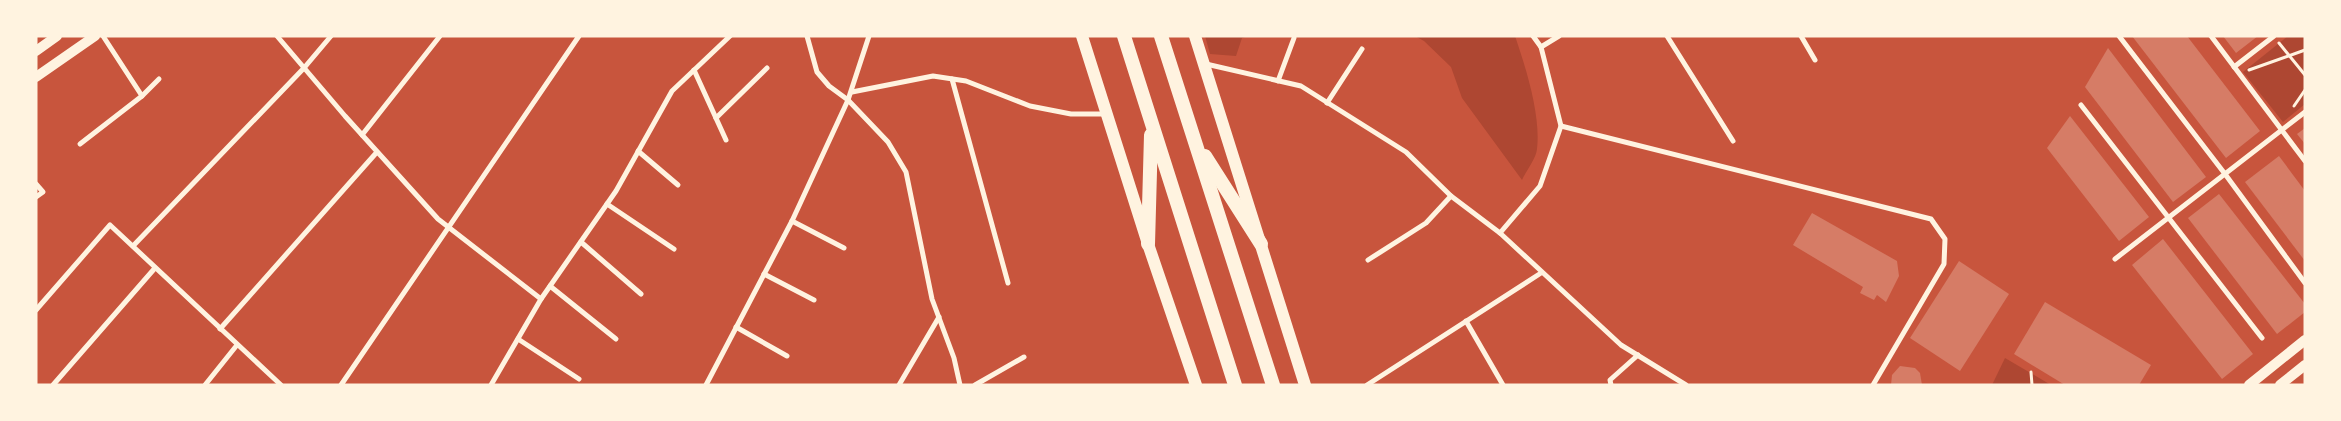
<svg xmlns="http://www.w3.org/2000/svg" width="2341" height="421" font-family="Jost,sans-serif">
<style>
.green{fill:#ae4732}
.building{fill:#d67c66}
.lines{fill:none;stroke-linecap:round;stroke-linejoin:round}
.path{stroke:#fff3e0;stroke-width:3}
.minor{stroke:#fff3e0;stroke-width:5}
.secondary{stroke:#fff3e0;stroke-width:10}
.primary{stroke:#fff3e0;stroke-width:12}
.trunk{stroke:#fff3e0;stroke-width:14}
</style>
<rect width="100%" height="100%" fill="#c8553d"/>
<!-- green -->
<g class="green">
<path d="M1205 36H1248L1242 38 1236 56 1210 54Z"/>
<path d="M1415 36H1515C1526 68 1541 116 1537 149 1536 159 1526 171 1522 180L1462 98 1451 67 1424 41Z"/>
<path d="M2288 36H2305V104L2283 122 2243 72Z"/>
<path d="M2005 358 2051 385H1992Z"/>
</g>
<!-- building -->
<g class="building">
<path d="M2132 36H2187L2260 131 2226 158Z"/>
<path d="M2223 36H2258L2236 53Z"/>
<path d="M2108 48 2206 177 2173 202 2085 87Z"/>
<path d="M2070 116 2149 217 2119 241 2047 148Z"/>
<path d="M2305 128V144L2297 134Z"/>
<path d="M2279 156 2305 191V261L2245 182Z"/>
<path d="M2219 194 2305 304V312L2277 334 2188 218Z"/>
<path d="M1812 213 1897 261 1899 276 1886 302 1877 295 1874 300 1860 293 1863 287 1793 245Z"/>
<path d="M2163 239 2253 354 2222 379 2132 265Z"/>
<path d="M1959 261 2009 294 1960 371 1910 338Z"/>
<path d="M2045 302 2151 365 2139 385H2065L2014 354Z"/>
<path d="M1900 366 1915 368 1920 373 1922 385H1891L1892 375Z"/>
</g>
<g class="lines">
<!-- path -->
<g class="path">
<path d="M2279 43 2305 75"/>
<path d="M2249 70 2305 50"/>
<path d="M2294 106 2305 90"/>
<path d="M2031 372 2032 385"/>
</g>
<!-- minor -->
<g class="minor">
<path d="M277 36 345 116 438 219 541 299"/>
<path d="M807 36 817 72 829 86 848 100 888 142 906 172 932 299 954 358 960 385"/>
<path d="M1667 36 1733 141"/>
<path d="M1801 36 1815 60"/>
<path d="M2119 36 2225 174 2305 283"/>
<path d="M2211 36 2305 161"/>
<path d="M1541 47 1559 36"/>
<path d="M1206 64 1301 86 1406 152 1451 196 1500 233 1621 345 1686 385"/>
<path d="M2234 67 2274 36"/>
<path d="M694 70 726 140"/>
<path d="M952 79 1008 283"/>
<path d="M1278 81 1294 38"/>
<path d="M852 92 933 76 966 81 1030 106 1071 114H1106"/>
<path d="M142 96 159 79"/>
<path d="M1327 103 1362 49"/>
<path d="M2081 105 2262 338"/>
<path d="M716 118 767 68"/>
<path d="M1561 126 1931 219 1945 239 1944 264 1873 385"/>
<path d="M362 135 440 36"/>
<path d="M80 144 142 96 103 36"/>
<path d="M638 151 678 185"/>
<path d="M36 184 43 192 36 197"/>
<path d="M607 204 674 249"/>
<path d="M792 221 844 248"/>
<path d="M1500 233 1540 186 1561 126 1541 47 1533 36"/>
<path d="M581 242 641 294"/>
<path d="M133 246 304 68 331 36"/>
<path d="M2115 259 2305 112"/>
<path d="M1368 260 1426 223 1451 196"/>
<path d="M764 274 814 300"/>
<path d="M550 286 616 339"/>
<path d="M36 310 110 225 281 385"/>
<path d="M1466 321 1503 385"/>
<path d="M736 327 787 356"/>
<path d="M220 329 377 152"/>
<path d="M518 339 579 379"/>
<path d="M53 385 155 268"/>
<path d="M205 385 237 345"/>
<path d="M341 385 579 36"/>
<path d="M491 385 541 299 616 191 672 91 730 36"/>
<path d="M706 385 792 221 848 100 869 36"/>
<path d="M899 385 939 317"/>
<path d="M975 385 1024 357"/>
<path d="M1367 385 1541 273"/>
<path d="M1611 385 1610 380 1638 355"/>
</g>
<!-- secondary -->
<g class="secondary">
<path d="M36 51 57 36"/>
<path d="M36 77 95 36"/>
<path d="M2249 385 2305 340"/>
<path d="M2280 385 2305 365"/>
</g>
<!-- primary -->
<g class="primary">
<path d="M1082 36 1148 244 1196 385"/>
<path d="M1195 36 1305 385"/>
</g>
<!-- trunk -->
<g class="trunk">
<path d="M1124 36 1235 385"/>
<path d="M1161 36 1273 385"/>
<path d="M1205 156 1261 244"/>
<path d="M1148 244 1151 135"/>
</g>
</g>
<!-- border -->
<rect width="2341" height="421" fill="none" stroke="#fff3e0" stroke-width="75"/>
</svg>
